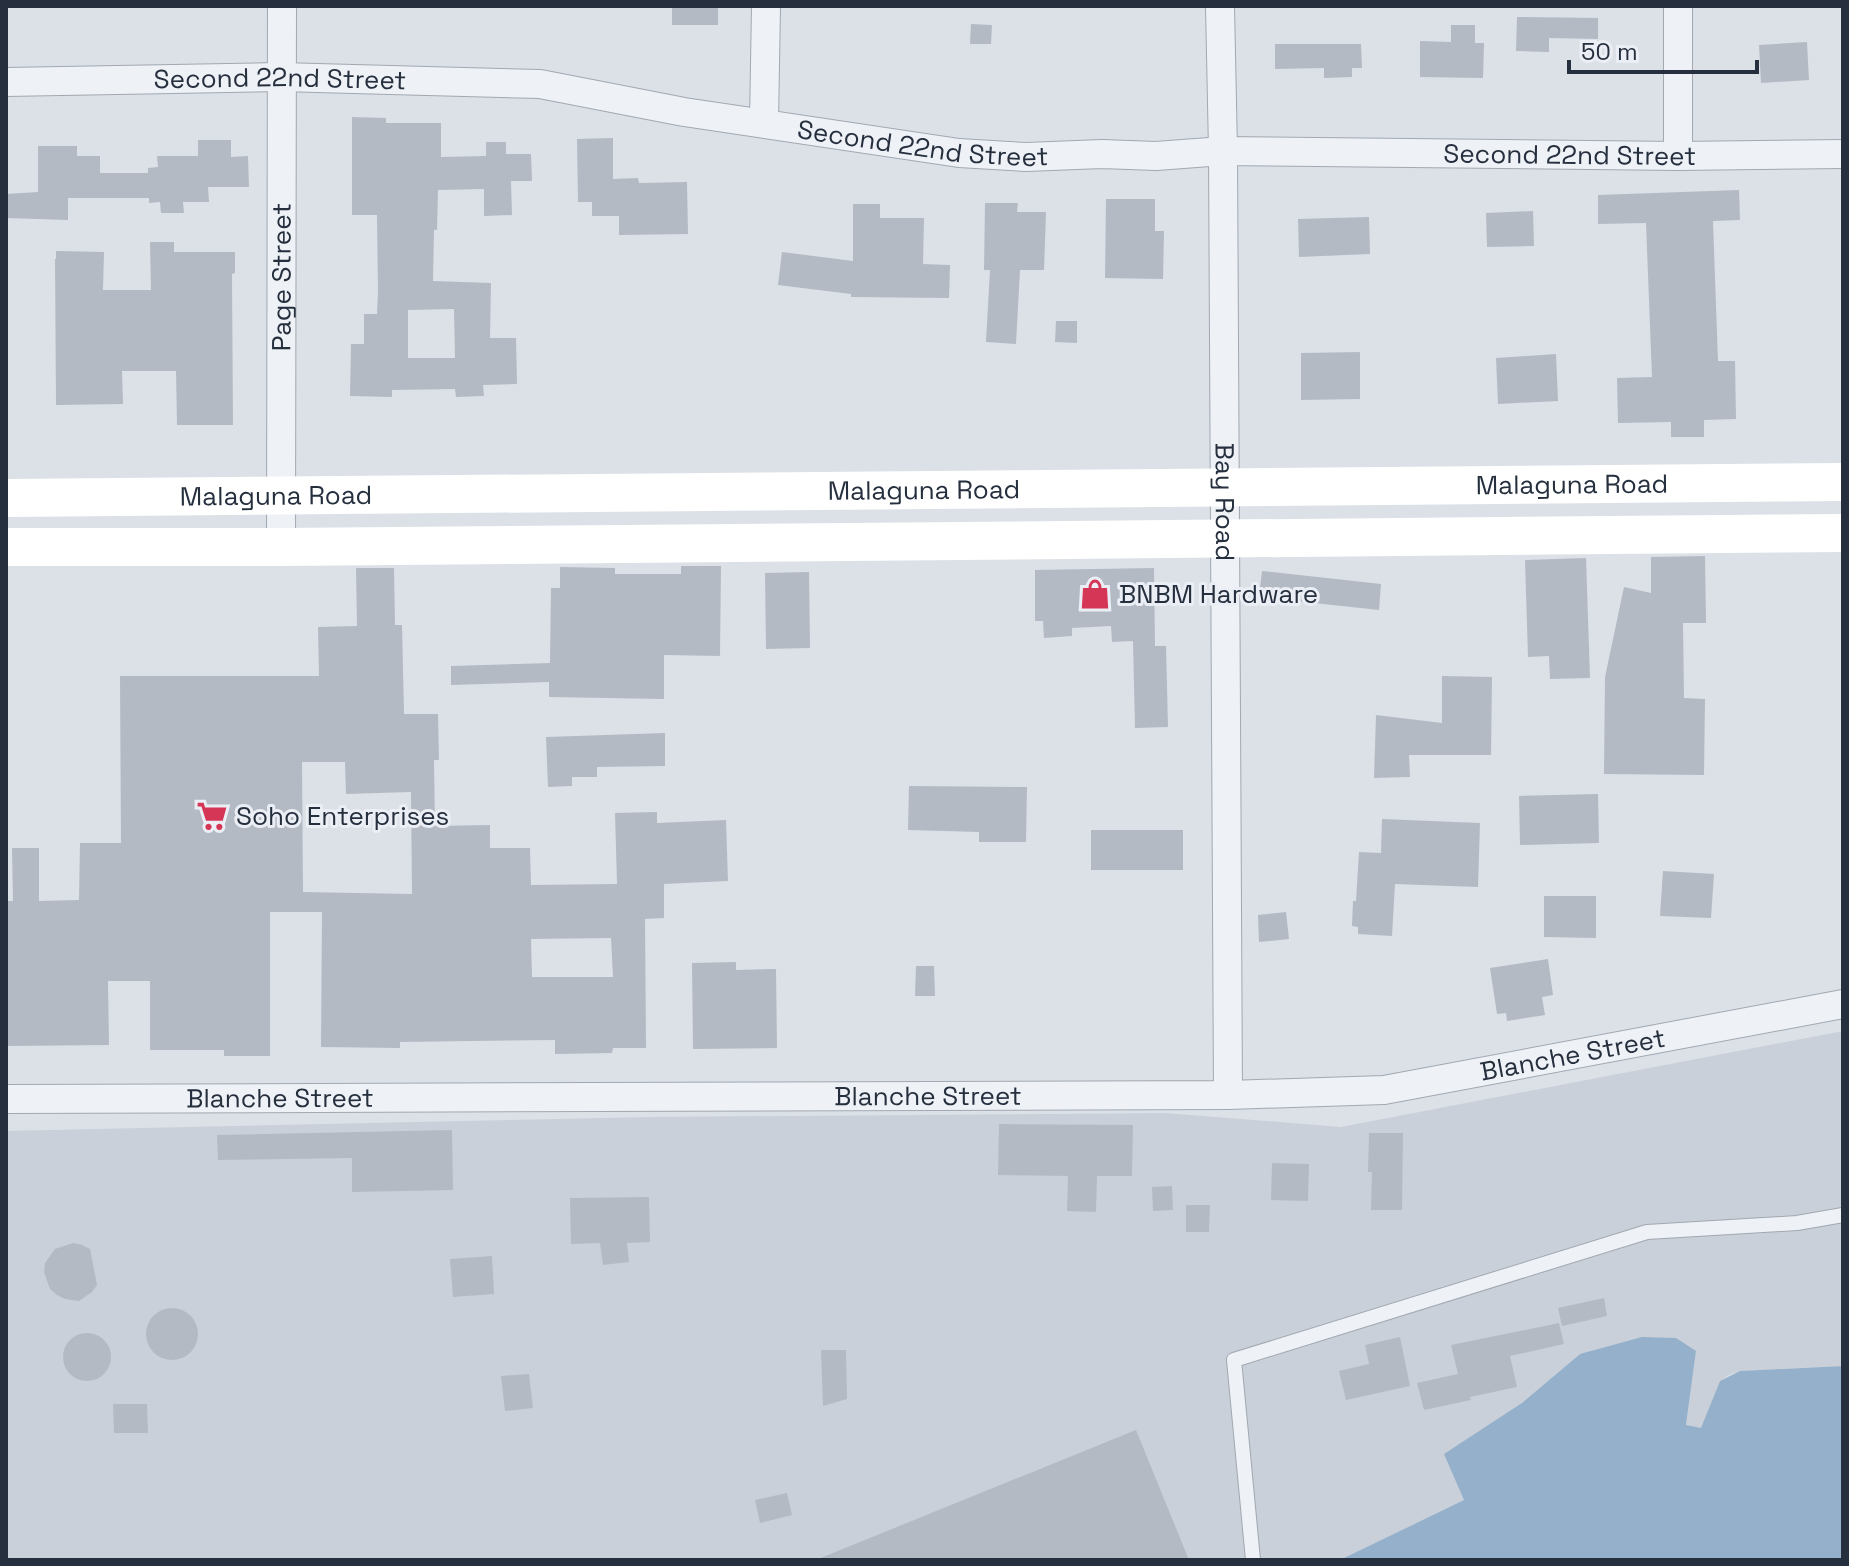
<svg xmlns="http://www.w3.org/2000/svg" width="1849" height="1566" font-family="'Space Grotesk',sans-serif">
<style>
.built{fill:#c9d0d9}
.water{fill:#94b0ca}
.building{fill:#b3bac4;fill-rule:evenodd}
.lines{fill:none;stroke-linecap:round;stroke-linejoin:round}
.lane-casing{stroke:#a1a8b1;stroke-width:16}
.street-casing{stroke:#a1a8b1;stroke-width:30}
.lane{stroke:#eef1f5;stroke-width:14}
.street{stroke:#eef1f5;stroke-width:28}
.secondary{stroke:#fff;stroke-width:38}
.labels{text-anchor:middle;dominant-baseline:central;stroke-width:6;stroke-linejoin:round;paint-order:stroke}
.street-label{font-size:26px;fill:#252f3e;stroke:#ebeff5}
.poi-label{font-size:26px;fill:#252f3e;stroke:#ebeff5;text-anchor:start}
</style>
<rect width="100%" height="100%" fill="#dce1e7"/>
<!-- built -->
<path class="built" d="M1843 1031V1366L1740 1371 1729 1375 1720 1381 1702 1429 1686 1426 1696 1351 1580 1354 1522 1403 1464 1500 1341 1560H6V1131L651 1117 1165 1113 1341 1127Z"/>
<!-- water -->
<path class="water" d="M1642 1337 1676 1338 1696 1351 1686 1425 1701 1428 1720 1381 1740 1371 1843 1366V1560H1340L1464 1500 1444 1454 1522 1403 1580 1354Z"/>
<!-- building -->
<g class="building">
<rect x="672" y="6" width="46" height="19"/>
<path d="M1517 17 1598 18V39L1549 38V52L1516 51Z"/>
<path d="M971 24 992 25 991 44H970Z"/>
<path d="M1451 25H1475V43H1484L1483 78 1420 77V41L1451 42Z"/>
<path d="M1807 42 1809 80 1761 83 1759 45Z"/>
<path d="M1275 44H1361L1362 68H1352V77L1324 78V68L1275 69Z"/>
<path d="M352 117 386 118V123H441V157L486 156V142H506V154H531L532 181H511L512 215 484 216V189L438 190 437 230H434L433 281 491 283 490 338H516L517 384 483 385 484 396 456 397 455 389 392 390V397L350 396 351 344H364V314H377L378 292 377 215H352ZM454 309 455 358H408V310Z"/>
<path d="M613 138V179L638 178 639 183 687 182 688 234 619 235V216H592V202H578L577 139Z"/>
<path d="M198 140H231V157L248 156 249 187H208L209 202H183L184 213H161L160 202 149 203V198H68V220L6 218V194L38 192V146H77V156H100V173H148V168L158 167 157 156H198Z"/>
<path d="M1739 190 1740 220 1713 221 1718 361H1735L1736 419 1704 420V437H1671V422L1618 423 1617 378 1652 377 1646 223 1598 224V195Z"/>
<path d="M1106 199H1155V231H1164L1163 279 1105 278Z"/>
<path d="M985 203H1018L1017 212H1046L1044 270H1020L1016 344 986 342 990 270H984Z"/>
<path d="M853 204H880V218H924L923 264 950 265 949 298 851 297V294L778 285 782 252 853 261Z"/>
<path d="M1533 211 1534 246 1487 247 1486 213Z"/>
<path d="M1369 217 1370 254 1299 257 1298 219Z"/>
<path d="M150 242H174V252H235V273L232 274 233 425H177L176 371H122L123 404 56 405 55 259H56V251L104 252 103 290H151Z"/>
<path d="M1056 321H1077V343L1055 342Z"/>
<path d="M1360 352V399L1301 400V353Z"/>
<path d="M1556 354 1558 401 1498 404 1496 358Z"/>
<path d="M1705 556 1706 623H1683L1684 698 1705 699 1704 775 1604 774 1605 677 1624 587 1651 593V557Z"/>
<path d="M1586 558 1590 678 1550 679 1549 656 1528 657 1525 560Z"/>
<path d="M681 566H721L720 656 664 655V699L549 697V682L451 685V666L550 663 551 588H560V567L615 568V574H681Z"/>
<path d="M356 568H394L395 625H402L404 714H438L439 760H434L435 826 490 825V848H530L531 885 617 884 615 813 657 812V823L726 820 728 881 664 884V918L645 919 646 1048H613L612 1053 555 1054V1040L400 1042V1048L321 1047 322 912H270V1056H224V1050H150V981H108L109 1045 6 1046V997H8L7 901H13L12 848H39V901L79 900 80 843H121L120 676H319L318 627 357 626ZM302 762H345L346 794 411 792 412 894 303 892ZM611 938 613 977H532L531 939Z"/>
<path d="M1154 568 1155 646H1166L1168 727 1135 728 1133 641 1112 642 1111 626 1072 628V636L1044 638 1043 621H1035V570Z"/>
<path d="M1262 571 1381 584 1379 610 1259 597Z"/>
<path d="M809 572 810 648 766 649 765 573Z"/>
<path d="M1442 676 1492 677 1491 755H1409L1410 777 1374 778 1376 715 1442 723Z"/>
<path d="M665 733V766L597 767V777H572V786L548 787 546 737Z"/>
<path d="M909 786 1027 787 1026 842H979V832L908 830Z"/>
<path d="M1598 794 1599 843 1520 845 1519 796Z"/>
<path d="M1382 819 1480 823 1478 887 1395 884 1392 936 1358 934V927L1352 926 1353 901H1356L1359 852 1381 853Z"/>
<rect x="1091" y="830" width="92" height="40"/>
<path d="M1663 871 1714 874 1711 918 1660 916Z"/>
<path d="M1544 896H1596V938L1544 937Z"/>
<path d="M1286 912 1289 939 1259 942 1258 915Z"/>
<path d="M1548 959 1553 995 1542 997 1545 1015 1507 1021 1506 1013 1497 1014 1490 968Z"/>
<path d="M736 962V970L776 969 777 1048 693 1049 692 963Z"/>
<path d="M916 966H934L935 996H915Z"/>
<path d="M999 1124 1133 1125 1132 1176H1097L1096 1212 1067 1211 1068 1176 998 1175Z"/>
<path d="M452 1130 453 1190 352 1192V1158L218 1160 217 1135Z"/>
<path d="M1369 1133H1403L1402 1210H1371L1372 1172H1368Z"/>
<path d="M1272 1163 1309 1164 1308 1201 1271 1200Z"/>
<path d="M1172 1186 1173 1210 1153 1211 1152 1187Z"/>
<path d="M649 1197 650 1242 627 1243 629 1262 603 1265 600 1243 571 1244 570 1198Z"/>
<path d="M1186 1205H1210L1209 1232H1186Z"/>
<path d="M73 1243 82 1245 90 1249 97 1285 92 1292 79 1301 65 1299 57 1295 50 1289 44 1272 45 1263 55 1249Z"/>
<path d="M492 1256 494 1294 453 1297 450 1259Z"/>
<path d="M1604 1298 1607 1316 1562 1326 1558 1308Z"/>
<circle cx="172" cy="1334" r="26"/>
<path d="M1559 1323 1564 1344 1510 1356 1517 1387 1470 1397 1471 1400 1424 1410 1417 1383 1458 1374 1451 1345Z"/>
<circle cx="87" cy="1357" r="24"/>
<path d="M1400 1337 1410 1386 1346 1400 1339 1371 1369 1364 1365 1345Z"/>
<path d="M821 1350H846L847 1399 823 1406Z"/>
<path d="M529 1374 533 1408 505 1411 501 1376Z"/>
<path d="M113 1404H147L148 1433H114Z"/>
<path d="M1136 1430 1189 1560H818V1559Z"/>
<path d="M787 1493 792 1515 760 1523 755 1500Z"/>
</g>
<g class="lines">
<!-- lane casing -->
<g class="lane-casing">
<path id="lane" d="M1253 1560 1234 1360 1647 1232 1797 1223 1843 1215"/>
</g>
<!-- street casing -->
<g class="street-casing">
<g id="street">
<path id="s1" d="M1220 6 1223 151 1228 1095"/>
<path id="s2" d="M6 82 280 77 540 84 684 112 959 153 1026 157 1102 154 1156 156 1223 151 1678 156 1843 154"/>
<path d="M764 123 766 6"/>
<path d="M1678 156V6"/>
<path id="s3" d="M281 547 282 6"/>
<path id="s4" d="M6 1099 1228 1095 1384 1090 1843 1004"/>
</g>
</g>
<!-- lane -->
<use href="#lane" class="lane"/>
<!-- street -->
<use href="#street" class="street"/>
<!-- secondary -->
<g class="secondary">
<path id="s5" d="M6 498 1843 482"/>
<path d="M6 547H281L1843 533"/>
</g>
</g>
<!-- icons -->
<defs>
<g id="shop-bare" transform="scale(2.4)"><path d="M-5-2.5h2.3a2.7 3.5 0 0 1 5.4 0H5L5.5 6h-11ZM-1.5-2.5h3a1.5 2.3 0 0 0-3 0Z" fill="#d63656" stroke="#ebeff5" stroke-width="2.5" paint-order="stroke"/></g>
<g id="supermarket-bare" transform="scale(2.4)"><path d="M-6-5.5h2.5l.6 2H6L4.5 2H-2.5L-4.4-4H-6ZM-1.5 3.2a1.3 1.3 0 1 0 .1 0ZM3 3.2a1.3 1.3 0 1 0 .1 0Z" fill="#d63656" stroke="#ebeff5" stroke-width="2.5" paint-order="stroke"/></g>
</defs>
<g fill-rule="evenodd">
<use href="#shop-bare" x="1095" y="594"/>
<use href="#supermarket-bare" x="212" y="816"/>
</g>
<g class="labels">
<!-- street labels -->
<g class="street-label">
<text stroke="none"><textPath href="#s2" startOffset="274">Second 22nd Street</textPath></text>
<text stroke="none"><textPath href="#s2" startOffset="922">Second 22nd Street</textPath></text>
<text stroke="none"><textPath href="#s2" startOffset="1570">Second 22nd Street</textPath></text>
<text stroke="none"><textPath href="#s3" startOffset="270">Page Street</textPath></text>
<text stroke="none"><textPath href="#s5" startOffset="1566">Malaguna Road</textPath></text>
<text stroke="none"><textPath href="#s5" startOffset="918">Malaguna Road</textPath></text>
<text stroke="none"><textPath href="#s5" startOffset="270">Malaguna Road</textPath></text>
<text stroke="none"><textPath href="#s1" startOffset="496">Bay Road</textPath></text>
<text stroke="none"><textPath href="#s4" startOffset="1570">Blanche Street</textPath></text>
<text stroke="none"><textPath href="#s4" startOffset="922">Blanche Street</textPath></text>
<text stroke="none"><textPath href="#s4" startOffset="274">Blanche Street</textPath></text>
</g>
<!-- poi labels -->
<g class="poi-label">
<text x="1119" y="594">BNBM Hardware</text>
<text x="236" y="816">Soho Enterprises</text>
</g>
</g>
<!-- border -->
<rect width="1849" height="1566" fill="none" stroke="#252f3e" stroke-width="16"/>
<!-- scale -->
<path d="M1569 60v12h188v-12" fill="none" stroke="#252f3e" stroke-width="4"/>
<text x="1581" y="60" font-size="24" fill="#252f3e" stroke="#ebeff5" stroke-width="6" paint-order="stroke">50 m</text>
</svg>
